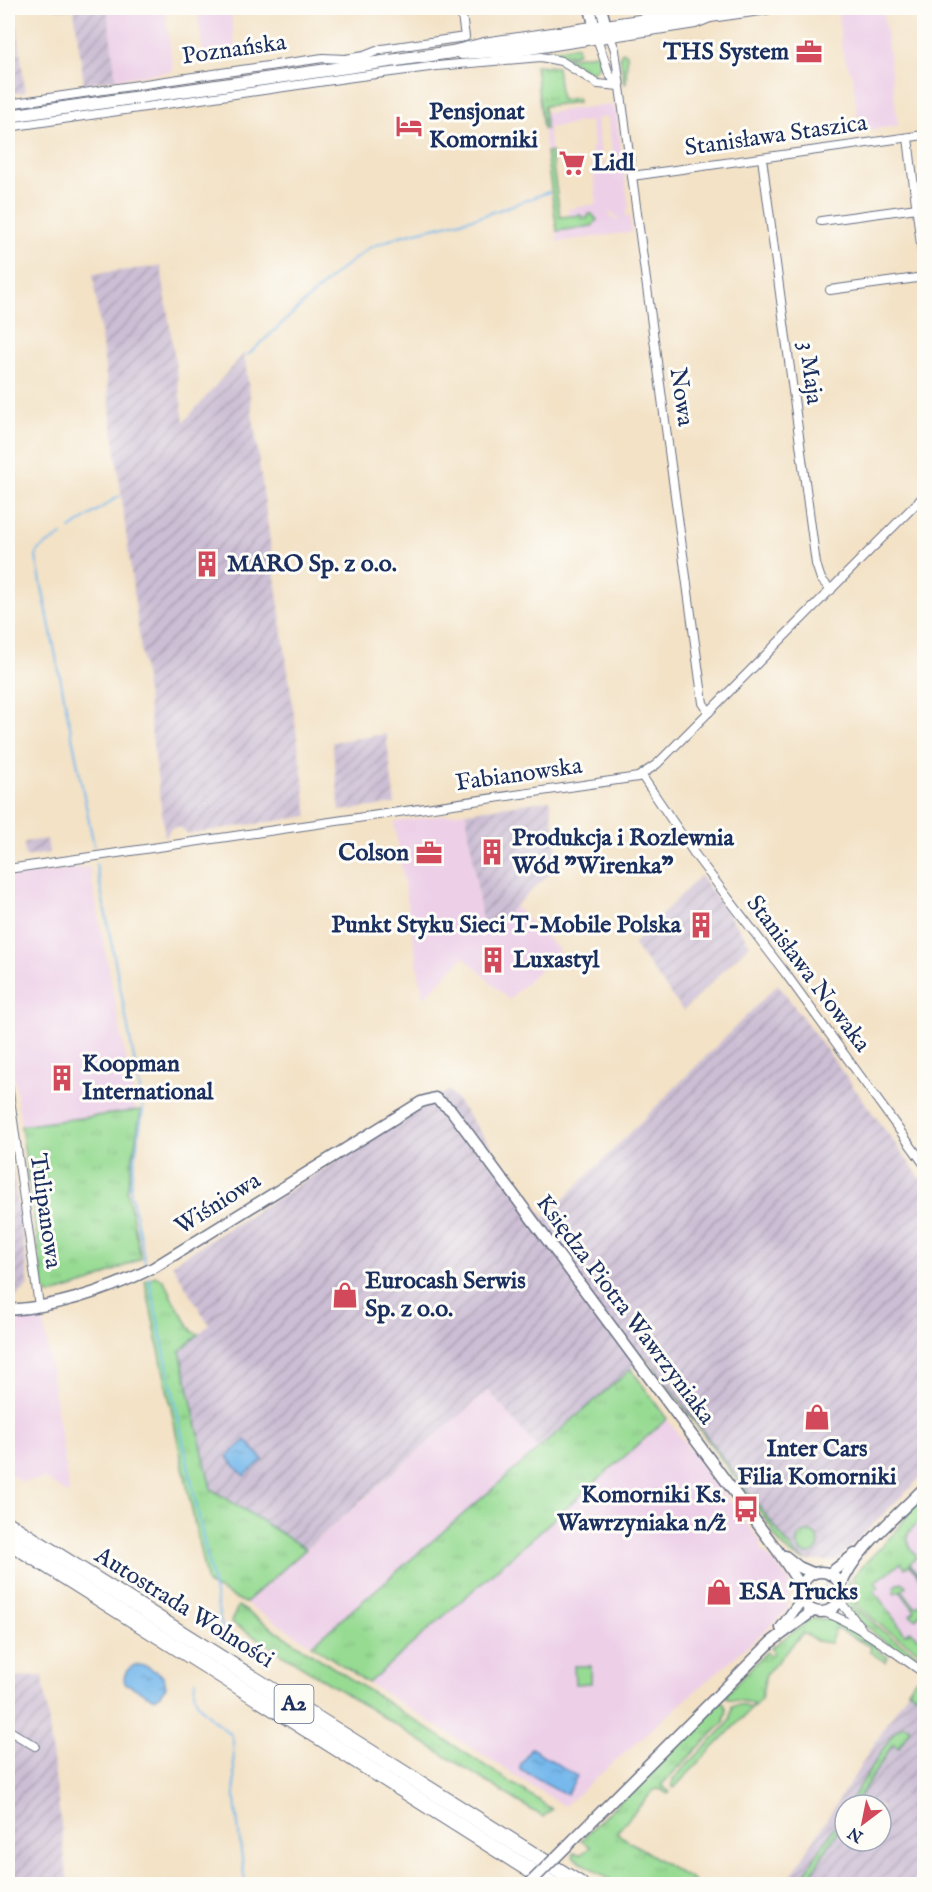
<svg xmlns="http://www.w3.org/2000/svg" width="932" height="1892" font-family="'IM FELL English',serif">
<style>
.built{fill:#edd0e8;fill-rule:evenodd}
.industrial{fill:url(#industrial-furrows);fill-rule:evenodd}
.grass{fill:url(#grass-tufts);stroke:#598578;stroke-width:1.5}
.water{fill:url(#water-ripples);stroke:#4974a5;stroke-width:1.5}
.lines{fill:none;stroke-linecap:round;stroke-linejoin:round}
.stream{stroke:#77b9ec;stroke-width:2}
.minor-casing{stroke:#676e82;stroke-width:10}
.tertiary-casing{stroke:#676e82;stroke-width:13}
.secondary-casing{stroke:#676e82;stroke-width:14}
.motorway-casing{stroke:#676e82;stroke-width:17}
.minor{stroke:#fff;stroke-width:8}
.tertiary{stroke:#fff;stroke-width:10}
.secondary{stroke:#fff;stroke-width:12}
.motorway{stroke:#fff;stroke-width:15}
.tertiary-bridge-casing{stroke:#676e82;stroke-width:13;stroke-linecap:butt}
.tertiary-bridge{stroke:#fff;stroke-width:10}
.labels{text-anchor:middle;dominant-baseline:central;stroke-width:6;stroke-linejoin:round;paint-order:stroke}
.shield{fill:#fdfcf7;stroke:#5f6c8c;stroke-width:1.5}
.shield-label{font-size:22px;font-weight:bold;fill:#1b2f5e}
.street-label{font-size:24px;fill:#1b2f5e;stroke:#fdfcf7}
.poi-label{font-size:24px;font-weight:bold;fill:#1b2f5e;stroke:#fdfcf7;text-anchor:start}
</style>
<defs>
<pattern id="industrial-furrows" width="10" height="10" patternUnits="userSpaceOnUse" patternTransform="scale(1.5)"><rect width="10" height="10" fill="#ccbed4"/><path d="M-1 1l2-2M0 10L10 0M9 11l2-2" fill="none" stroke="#a59baf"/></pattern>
<pattern id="grass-tufts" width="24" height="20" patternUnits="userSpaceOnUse" patternTransform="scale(1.5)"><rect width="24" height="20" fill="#97db93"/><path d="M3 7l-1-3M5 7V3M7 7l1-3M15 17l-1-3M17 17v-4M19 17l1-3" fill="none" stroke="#82bc81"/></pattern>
<pattern id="water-ripples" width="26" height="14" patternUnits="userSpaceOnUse" patternTransform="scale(1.5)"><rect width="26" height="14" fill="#77b9ec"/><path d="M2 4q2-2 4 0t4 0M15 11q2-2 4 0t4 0" fill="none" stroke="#6197c2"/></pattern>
</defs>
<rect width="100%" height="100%" fill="#fdfcf7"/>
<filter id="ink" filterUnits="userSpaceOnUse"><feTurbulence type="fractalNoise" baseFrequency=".0167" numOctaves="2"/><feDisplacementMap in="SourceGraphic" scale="12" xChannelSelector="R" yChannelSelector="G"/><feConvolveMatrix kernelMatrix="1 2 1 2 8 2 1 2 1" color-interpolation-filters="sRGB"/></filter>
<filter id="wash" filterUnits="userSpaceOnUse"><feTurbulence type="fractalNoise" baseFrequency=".008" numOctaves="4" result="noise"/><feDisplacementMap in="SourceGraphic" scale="24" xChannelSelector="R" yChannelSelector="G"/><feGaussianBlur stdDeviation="1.35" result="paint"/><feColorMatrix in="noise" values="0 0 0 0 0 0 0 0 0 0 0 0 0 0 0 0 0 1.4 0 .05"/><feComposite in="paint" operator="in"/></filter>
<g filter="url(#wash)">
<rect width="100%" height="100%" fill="#f3e2c6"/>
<!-- built -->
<g class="built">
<path d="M107 8H165L173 71 116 79Z"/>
<path d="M197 8H230L236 54 204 59Z"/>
<path d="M859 8H883L898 126 859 131 853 78 842 51 838 14 841 10Z"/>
<path d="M605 105H610L616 111 629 208 626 209V215L621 218 615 217 611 211 609 216 615 220 629 215V212L632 232 557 242V231L594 225 588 217 583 218 581 215 569 216 568 209 597 204 591 147 594 146 590 121 574 123V124L548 128 551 152H546L543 129 546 128 544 113ZM608 117 614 167 603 169 596 118Z"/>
<path d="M466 812 484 935 515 907 559 950 509 1000 464 957 423 998 394 822Z"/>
<path d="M89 867 136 1110 21 1126 8 1030V877Z"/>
<path d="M43 1317 68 1483 69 1495 45 1479 22 1482 8 1473V1321Z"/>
<path d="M488 1390 538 1449 312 1645 245 1603Z"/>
<path d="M667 1419 761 1542V1548L770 1559 774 1561 791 1584 787 1611 564 1806 368 1683Z"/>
<path d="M924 1510V1651L870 1608 865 1571Z"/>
</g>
<!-- industrial -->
<g class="industrial">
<path d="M8 8H10L11 16 16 15 25 92 8 94Z"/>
<path d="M57 8H107L116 79 84 84 74 9 57 10Z"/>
<path d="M161 266 184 422 244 353 308 816 188 834 180 827 171 828 165 838 93 274Z"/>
<path d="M386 734 395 804 340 811 332 742Z"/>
<path d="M550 800 559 865 484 935 466 812Z"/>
<path d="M47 839 49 853 25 857 24 842Z"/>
<path d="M700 876 750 944 683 1011 633 944Z"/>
<path d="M778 984 924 1183V1474L836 1561H805L796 1555 646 1356 538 1449 488 1390 306 1549 211 1489 180 1350 209 1325 172 1264 449 1090 545 1218Z"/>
<path d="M8 1140 29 1285 14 1299 8 1255Z"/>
<path d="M43 1676 68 1884H8V1677Z"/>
<path d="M916 1678 924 1684V1884H786ZM845 1805H881V1841H845Z"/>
</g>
<!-- grass -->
<g class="grass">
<path d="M577 46 578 52C567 59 555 53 543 53V51Z"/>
<path d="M624 52 627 54 626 83 624 84 620 56 621 53Z"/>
<path d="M596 54 600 58C600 66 596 71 589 72L566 58Z"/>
<path d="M535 65 557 67 561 100 577 98 578 102 544 106 546 129H543Z"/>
<path d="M551 152 560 217 581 215 583 218 588 217V214H592L597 220 592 226 557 231 546 152Z"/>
<path d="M141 1110 127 1191 141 1258 91 1282 49 1295 44 1288 21 1126Z"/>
<path d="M155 1276 163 1280 171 1293 170 1295 193 1332 199 1334 180 1351 211 1489 306 1549 245 1603 207 1584 145 1281Z"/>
<path d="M646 1356 796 1555 805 1561C792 1558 774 1540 771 1527Z"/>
<path d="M631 1369 667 1419 368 1683 312 1645Z"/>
<path d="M924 1495V1518C905 1533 902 1536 917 1557L910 1563 921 1578 924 1576V1584L910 1565 905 1568 901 1563 875 1582 879 1587 874 1591 905 1634 911 1631 923 1641 922 1643 924 1645 923 1654 884 1628 858 1606 855 1582 852 1577 898 1529 911 1509Z"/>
<circle cx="808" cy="1543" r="11"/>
<path d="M848 1579 852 1584 855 1607 881 1630 921 1657C904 1660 851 1620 847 1602 846 1596 846 1585 848 1579Z"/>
<path d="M902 1582 907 1586 902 1590 915 1607 921 1604C924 1610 920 1615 916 1619L910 1615 915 1611 900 1591 894 1593 895 1586Z"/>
<path d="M824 1585 829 1589V1595L822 1601 816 1600 812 1595V1590L815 1587 816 1592 824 1591Z"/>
<path d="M238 1606 552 1809 543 1817 231 1622Z"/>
<path d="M812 1618 837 1621 876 1646 878 1651 888 1657 885 1662 870 1652 871 1647 836 1628 830 1643 817 1641 803 1633 766 1674 761 1699 674 1788 672 1785 673 1779 727 1725 731 1717 732 1706 740 1705 752 1708 753 1703 729 1699 726 1696 728 1692 766 1652 771 1656 774 1652 771 1648Z"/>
<path d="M574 1666H591V1683L575 1684Z"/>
<path d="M916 1678 924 1684V1700L908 1690Z"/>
<path d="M719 1701 723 1702 727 1710 724 1722 661 1785 670 1792 668 1794 660 1789 654 1790 616 1833 698 1884H617L573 1857 574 1853 581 1854 591 1847 581 1840Z"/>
<path d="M903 1725 908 1727 910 1729 899 1748 893 1744 854 1805H848L894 1732Z"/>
<path d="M845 1810V1820L807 1880 813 1884H798Z"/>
</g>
<!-- water -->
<g class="water">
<path d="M246 1440 263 1460 244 1476 227 1457Z"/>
<path d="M136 1665 147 1666 164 1677 166 1687 158 1697 153 1698 125 1683C122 1675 128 1667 136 1665Z"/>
<path d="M531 1748 577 1776 567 1795 520 1769V1766Z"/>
</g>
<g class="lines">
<!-- stream -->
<g class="stream">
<path d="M248 355 334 275 369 248 400 236 482 216 549 192"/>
<path d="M70 529 119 496"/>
<path d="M62 535 38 550 36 557 94 846"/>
<path d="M96 864 142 1100 143 1110 130 1188 145 1262"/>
<path d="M149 1278 224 1637 221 1642"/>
<path d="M196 1681C186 1704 217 1721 231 1735L233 1740 235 1800 245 1884"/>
</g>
</g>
</g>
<g filter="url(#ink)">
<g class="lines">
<!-- minor casing -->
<g class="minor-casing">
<g id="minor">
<path d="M610 36 615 50 703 703 709 712"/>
<path d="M597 38 609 74 619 86"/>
<path d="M8 104 323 58 345 59 364 56 382 49 465 37 461 8"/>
<path d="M8 127 353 77 437 66 541 57 561 61 598 84 619 86"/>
<path d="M908 138 924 269"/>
<path d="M762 158 816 564 821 579 831 590"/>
<path d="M632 176 924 135"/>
<path d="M821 221 917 208"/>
<path d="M830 290 924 277"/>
<path d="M642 776 696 856 786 974 924 1164"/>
<path d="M8 869 638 777 657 764 924 496"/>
<path d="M8 1085 39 1306"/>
<path d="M839 1600 861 1628"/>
<path d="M824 1612C860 1625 892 1651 924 1673"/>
<path d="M8 1730 35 1746"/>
</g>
</g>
<!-- tertiary casing -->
<g class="tertiary-casing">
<g id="tertiary">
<path d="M590 8 596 33"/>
<path d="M601 8 608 33"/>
<path d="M8 1310C58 1307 108 1290 153 1268L421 1102 435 1098 451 1110 777 1550 801 1586"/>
<path d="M785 1556 799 1567 813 1573"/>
<circle cx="821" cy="1592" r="20"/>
<path d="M829 1574 855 1554"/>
<path d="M840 1588C854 1550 897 1516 924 1488"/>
<path d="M781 1628 802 1599"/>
<path d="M574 1839 771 1642 813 1611"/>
</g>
</g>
<!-- secondary casing -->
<g class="secondary-casing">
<g id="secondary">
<path d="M462 53 516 50 695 22 710 16 767 8"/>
<path d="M8 116 452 52 484 44 693 13 710 16"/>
</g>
</g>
<!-- motorway casing -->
<g class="motorway-casing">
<g id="motorway">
<path d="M8 1524 580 1884"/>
<path d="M8 1541 552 1884"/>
</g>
</g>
<!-- minor -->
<use href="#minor" class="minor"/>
<!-- tertiary -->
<use href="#tertiary" class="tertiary"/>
<!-- secondary -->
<use href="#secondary" class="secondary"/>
<!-- motorway -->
<use href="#motorway" class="motorway"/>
<!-- tertiary-bridge casing -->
<g class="tertiary-bridge-casing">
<path id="tertiary-bridge" d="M529 1884 574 1839"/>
</g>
<!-- tertiary-bridge -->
<use href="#tertiary-bridge" class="tertiary-bridge"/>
</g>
</g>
<!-- icons -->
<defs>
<g id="office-bare" transform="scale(2.07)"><path d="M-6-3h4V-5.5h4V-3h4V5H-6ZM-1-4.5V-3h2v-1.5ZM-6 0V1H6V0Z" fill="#d1495b" stroke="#fdfcf7" stroke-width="2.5" paint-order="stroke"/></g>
<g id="hotel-bare" transform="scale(2.07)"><path d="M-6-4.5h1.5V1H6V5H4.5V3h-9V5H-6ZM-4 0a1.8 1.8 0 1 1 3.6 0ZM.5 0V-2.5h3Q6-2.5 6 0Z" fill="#d1495b" stroke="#fdfcf7" stroke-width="2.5" paint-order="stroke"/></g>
<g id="supermarket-bare" transform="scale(2.07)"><path d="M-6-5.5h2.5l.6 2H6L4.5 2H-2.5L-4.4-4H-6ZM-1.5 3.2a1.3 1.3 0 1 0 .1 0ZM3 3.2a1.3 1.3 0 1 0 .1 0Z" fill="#d1495b" stroke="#fdfcf7" stroke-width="2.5" paint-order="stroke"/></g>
<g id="building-bare" transform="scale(2.07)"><path d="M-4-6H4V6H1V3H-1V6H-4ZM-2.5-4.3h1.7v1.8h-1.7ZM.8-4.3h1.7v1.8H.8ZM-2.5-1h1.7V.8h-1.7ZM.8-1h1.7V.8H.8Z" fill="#d1495b" stroke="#fdfcf7" stroke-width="2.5" paint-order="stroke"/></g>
<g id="shop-bare" transform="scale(2.07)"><path d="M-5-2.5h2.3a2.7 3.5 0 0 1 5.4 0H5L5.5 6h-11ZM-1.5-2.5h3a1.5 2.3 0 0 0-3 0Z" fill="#d1495b" stroke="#fdfcf7" stroke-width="2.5" paint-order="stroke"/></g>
<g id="bus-bare" transform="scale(2.07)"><path d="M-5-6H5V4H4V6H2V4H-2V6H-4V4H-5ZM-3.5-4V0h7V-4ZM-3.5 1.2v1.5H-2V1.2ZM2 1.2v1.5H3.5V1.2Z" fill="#d1495b" stroke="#fdfcf7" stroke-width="2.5" paint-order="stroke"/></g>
</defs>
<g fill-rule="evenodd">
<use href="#office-bare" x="809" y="52"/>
<use href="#hotel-bare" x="409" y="126"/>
<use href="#supermarket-bare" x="572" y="163"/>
<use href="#building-bare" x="207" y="564"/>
<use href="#building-bare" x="492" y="852"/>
<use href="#office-bare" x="429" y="853"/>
<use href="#building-bare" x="701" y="925"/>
<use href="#building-bare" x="493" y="960"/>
<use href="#building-bare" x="62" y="1078"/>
<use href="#shop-bare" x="345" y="1295"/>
<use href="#shop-bare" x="817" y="1417"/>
<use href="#bus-bare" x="746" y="1509"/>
<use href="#shop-bare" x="719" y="1592"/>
</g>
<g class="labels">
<!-- shield labels -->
<rect class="shield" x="274.5" y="1685" width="39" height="38" rx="4.5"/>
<g class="shield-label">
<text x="294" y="1704">A2</text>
</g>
<!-- street labels -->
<g class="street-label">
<text transform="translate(234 50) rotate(-8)">Poznańska</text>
<text transform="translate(776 136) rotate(-8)">Stanisława Staszica</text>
<text transform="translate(810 373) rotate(83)">3 Maja</text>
<text transform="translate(681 397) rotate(82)">Nowa</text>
<text transform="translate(519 775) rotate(-8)">Fabianowska</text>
<text transform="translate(808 974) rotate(53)">Stanisława Nowaka</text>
<text transform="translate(218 1204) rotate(-32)">Wiśniowa</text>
<text transform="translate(45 1211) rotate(82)">Tulipanowa</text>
<text transform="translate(625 1310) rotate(53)">Księdza Piotra Wawrzyniaka</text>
<text transform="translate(184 1608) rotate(32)">Autostrada Wolności</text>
</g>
<!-- poi labels -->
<g class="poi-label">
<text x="789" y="52" text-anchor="end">THS System</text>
<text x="429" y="112">Pensjonat<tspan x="429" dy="28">Komorniki</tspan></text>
<text x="592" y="163">Lidl</text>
<text x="227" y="564">MARO Sp. z o.o.</text>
<text x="512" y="838">Produkcja i Rozlewnia<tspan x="512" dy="28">Wód "Wirenka"</tspan></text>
<text x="409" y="853" text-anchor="end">Colson</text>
<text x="681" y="925" text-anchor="end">Punkt Styku Sieci T-Mobile Polska</text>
<text x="513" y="960">Luxastyl</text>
<text x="82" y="1064">Koopman<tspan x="82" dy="28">International</tspan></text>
<text x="365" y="1281">Eurocash Serwis<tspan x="365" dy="28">Sp. z o.o.</tspan></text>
<text x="817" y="1449" text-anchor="middle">Inter Cars<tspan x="817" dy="28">Filia Komorniki</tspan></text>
<text x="726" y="1495" text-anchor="end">Komorniki Ks.<tspan x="726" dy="28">Wawrzyniaka n/ż</tspan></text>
<text x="739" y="1592">ESA Trucks</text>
</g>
</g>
<!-- margin -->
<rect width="932" height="1892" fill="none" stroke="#fdfcf7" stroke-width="30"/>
<!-- north arrow -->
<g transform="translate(863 1823) rotate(212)"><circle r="28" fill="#fdfcf7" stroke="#a3aaba" stroke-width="1.5"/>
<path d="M0-4.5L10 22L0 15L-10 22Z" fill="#d1495b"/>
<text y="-9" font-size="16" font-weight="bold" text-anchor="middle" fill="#1b2f5e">N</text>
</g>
</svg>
